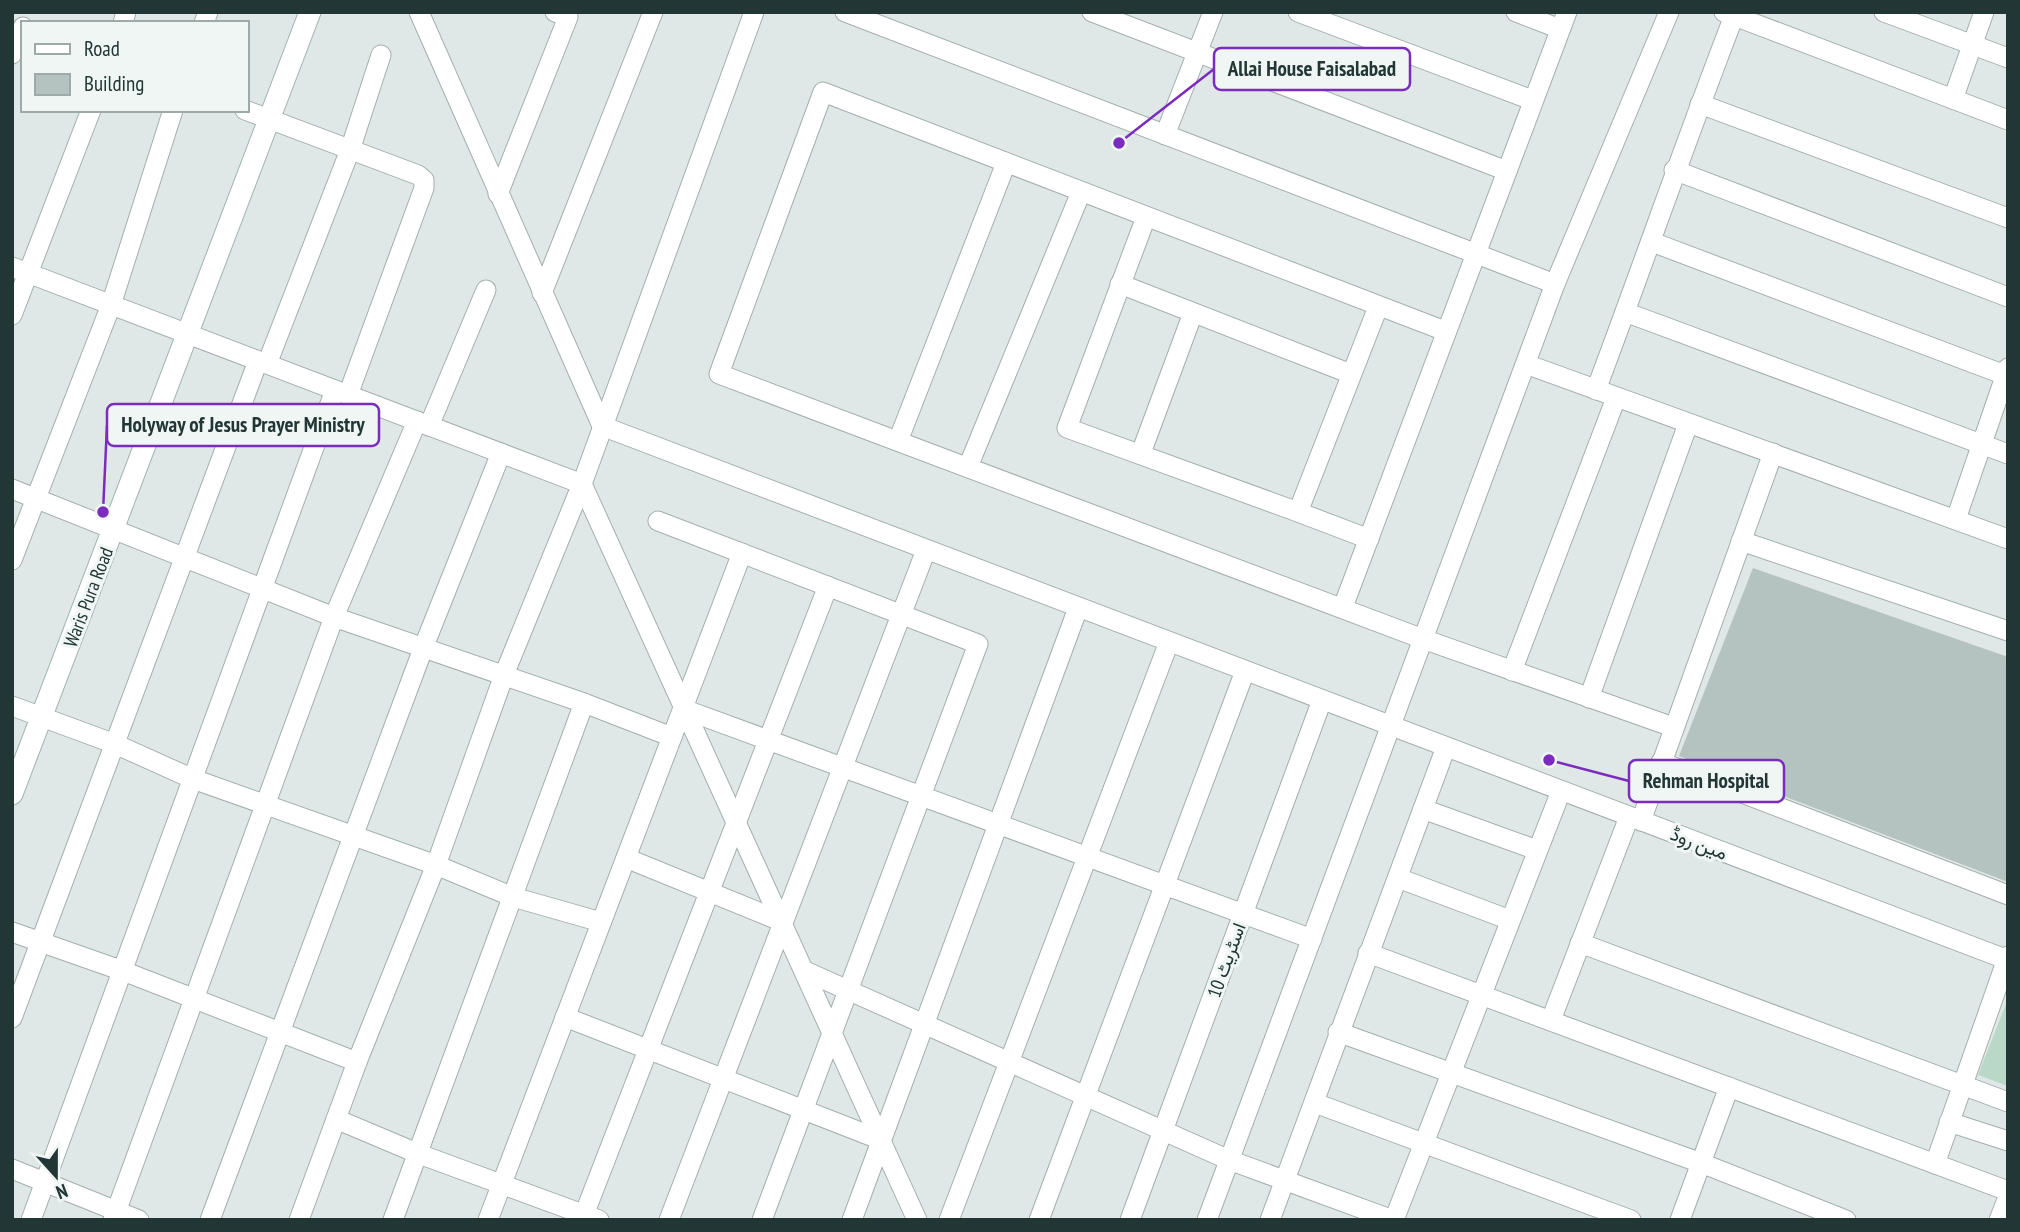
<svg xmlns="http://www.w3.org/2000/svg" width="2020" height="1232" font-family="'PT Sans Narrow',Vazirmatn,sans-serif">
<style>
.green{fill:#b9d8c7}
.building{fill:#b4c3bf}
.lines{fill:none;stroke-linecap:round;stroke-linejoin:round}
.minor-casing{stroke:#a3afad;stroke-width:21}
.secondary-casing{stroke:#9fb3af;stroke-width:23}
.minor{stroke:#fff;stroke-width:19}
.secondary{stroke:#fff;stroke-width:21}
.labels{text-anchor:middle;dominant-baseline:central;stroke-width:6;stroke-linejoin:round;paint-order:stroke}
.street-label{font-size:19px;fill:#223735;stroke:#eff6f3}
.leader{fill:none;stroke:#7b2cbf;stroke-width:2.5}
.callout-dot{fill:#7b2cbf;stroke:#eff6f3;stroke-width:2.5}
.callout{fill:#eff6f3;stroke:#7b2cbf;stroke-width:2.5}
.callout-label{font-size:21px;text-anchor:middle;font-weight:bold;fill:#223735}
</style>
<rect width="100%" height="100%" fill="#dfe8e6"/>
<!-- green -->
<path class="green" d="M2008 999V1086L1978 1075Z"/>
<!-- building -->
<path class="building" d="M1753 568 2008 657V882L1679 756Z"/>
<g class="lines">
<!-- minor casing -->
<g class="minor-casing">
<g id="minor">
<path d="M419 12 602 426 2008 960"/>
<path d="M845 12 1555 284"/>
<path d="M1092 12 1507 171"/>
<path d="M1298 12 1532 100"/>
<path d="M1516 12 1560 29"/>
<path d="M1724 12 2008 120"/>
<path d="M1884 12 2008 58"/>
<path d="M123 23 126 12"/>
<path d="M204 23 208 12"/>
<path d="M12 54 23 27"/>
<path d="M1953 99 1984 12"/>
<path d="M1700 104 2008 218"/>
<path d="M245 110 418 175 424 180V188L348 395"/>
<path d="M1165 135 1213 12"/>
<path d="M1674 170 2008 297"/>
<path d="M498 194 568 17 555 12"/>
<path d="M1146 217 1067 428 1298 512 1378 307"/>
<path d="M1652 242 2005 375"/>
<path d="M12 267 582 484 917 1220"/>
<path d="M1120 284 1351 374"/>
<path d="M542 293 653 12"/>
<path d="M1625 312 2008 454"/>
<path d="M12 315 91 110"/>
<path d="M1445 331 823 92 719 374 1423 639 1673 727"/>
<path d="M267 364 350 150 381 55"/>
<path d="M1526 364 2008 539"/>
<path d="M1596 390C1643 265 1686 140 1734 16"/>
<path d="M429 426 486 290"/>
<path d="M898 441 1006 163"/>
<path d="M1141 453 1193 313"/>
<path d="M968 467 1081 192"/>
<path d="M12 489 334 617 584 703 672 737"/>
<path d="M1298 512 1369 539"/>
<path d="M1956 519 2008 368"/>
<path d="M658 521 978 644 762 1220"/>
<path d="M1741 541 2008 631"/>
<path d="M12 560 111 305 173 110"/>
<path d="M1343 607 1567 12"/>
<path d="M1512 671 1616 398"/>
<path d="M1589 698 1688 424"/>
<path d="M12 706 115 744 193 779 436 865 513 897 601 922"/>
<path d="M686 710 1312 939"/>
<path d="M1661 762 2008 895"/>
<path d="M1423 809 1537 850"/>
<path d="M1641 821 1773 453"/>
<path d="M626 858 783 922"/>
<path d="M1398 878 1510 920"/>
<path d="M12 932 123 971 357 1062"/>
<path d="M1580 943 2008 1102"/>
<path d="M1368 953 2008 1191"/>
<path d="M805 971 1229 1160 1393 1220"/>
<path d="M565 1017 881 1140"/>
<path d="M12 1018 258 361"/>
<path d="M1551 1020 1629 817"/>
<path d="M1338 1032 1701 1163 1846 1220"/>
<path d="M1315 1103 1631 1220"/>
<path d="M336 1119 419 1154 599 1220"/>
<path d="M1949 1122 2008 1141"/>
<path d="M1935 1164 2008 956"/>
<path d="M12 1169 139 1220"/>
<path d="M31 1220 335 390"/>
<path d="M113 1220 334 617 417 421"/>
<path d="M210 1220 424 646 501 453"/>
<path d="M299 1220 357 1062 436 865 504 675 582 484 754 12"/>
<path d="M393 1220 584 703"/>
<path d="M488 1220 742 553"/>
<path d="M582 1220 828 586"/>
<path d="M669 1220 926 550"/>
<path d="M852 1220 1078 608"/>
<path d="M949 1220 1169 642"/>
<path d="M1039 1220 1245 671"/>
<path d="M1130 1220 1322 700"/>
<path d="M1207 1220 1555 284 1669 12"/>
<path d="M1270 1220 1446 747"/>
<path d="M1394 1220 1561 791"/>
<path d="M1680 1220 1729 1087"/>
<path d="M1999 1220 2008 1197"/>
</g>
</g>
<!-- secondary casing -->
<g class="secondary-casing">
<path id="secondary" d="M12 794 310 12"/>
</g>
<!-- minor -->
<use href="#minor" class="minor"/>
<!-- secondary -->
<use href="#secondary" class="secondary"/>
</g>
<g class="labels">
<!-- street labels -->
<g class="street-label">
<text transform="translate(88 597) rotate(-69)">Waris Pura Road</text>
<text transform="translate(1699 843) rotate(21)">مین روڈ</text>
<text transform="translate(1226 960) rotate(-70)">اسٹریٹ 10</text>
</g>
</g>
<!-- callouts -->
<path class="leader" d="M1119 143L1214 69M103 512L107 425M1549 760L1629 781"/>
<g class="callout-dot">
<circle cx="1119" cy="143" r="7"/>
<circle cx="103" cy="512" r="7"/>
<circle cx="1549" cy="760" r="7"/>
</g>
<g class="callout">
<rect x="1214" y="48" width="196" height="42" rx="7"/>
<rect x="107" y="404" width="272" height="42" rx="7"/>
<rect x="1629" y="760" width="155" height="42" rx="7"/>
</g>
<g class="callout-label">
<text x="1312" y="76">Allai House Faisalabad</text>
<text x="243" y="432">Holyway of Jesus Prayer Ministry</text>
<text x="1706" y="788">Rehman Hospital</text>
</g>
<!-- border -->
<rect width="2020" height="1232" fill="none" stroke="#223735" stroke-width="28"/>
<!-- legend -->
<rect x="21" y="21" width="228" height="91" fill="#eff6f3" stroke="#9daaa7" stroke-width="2"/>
<rect x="35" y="44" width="35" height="10" fill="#ffffff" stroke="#9daaa7" stroke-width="2"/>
<text x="84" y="56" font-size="21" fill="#223735">Road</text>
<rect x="35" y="74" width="35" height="21" fill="#b4c3bf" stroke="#9daaa7" stroke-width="2"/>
<text x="84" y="91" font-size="21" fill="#223735">Building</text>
<!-- north arrow -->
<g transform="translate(56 1176) rotate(159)" stroke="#eff6f3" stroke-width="5" paint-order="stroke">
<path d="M0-5L12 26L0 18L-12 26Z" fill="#223735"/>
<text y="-10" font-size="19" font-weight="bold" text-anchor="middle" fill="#223735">N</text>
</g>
</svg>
